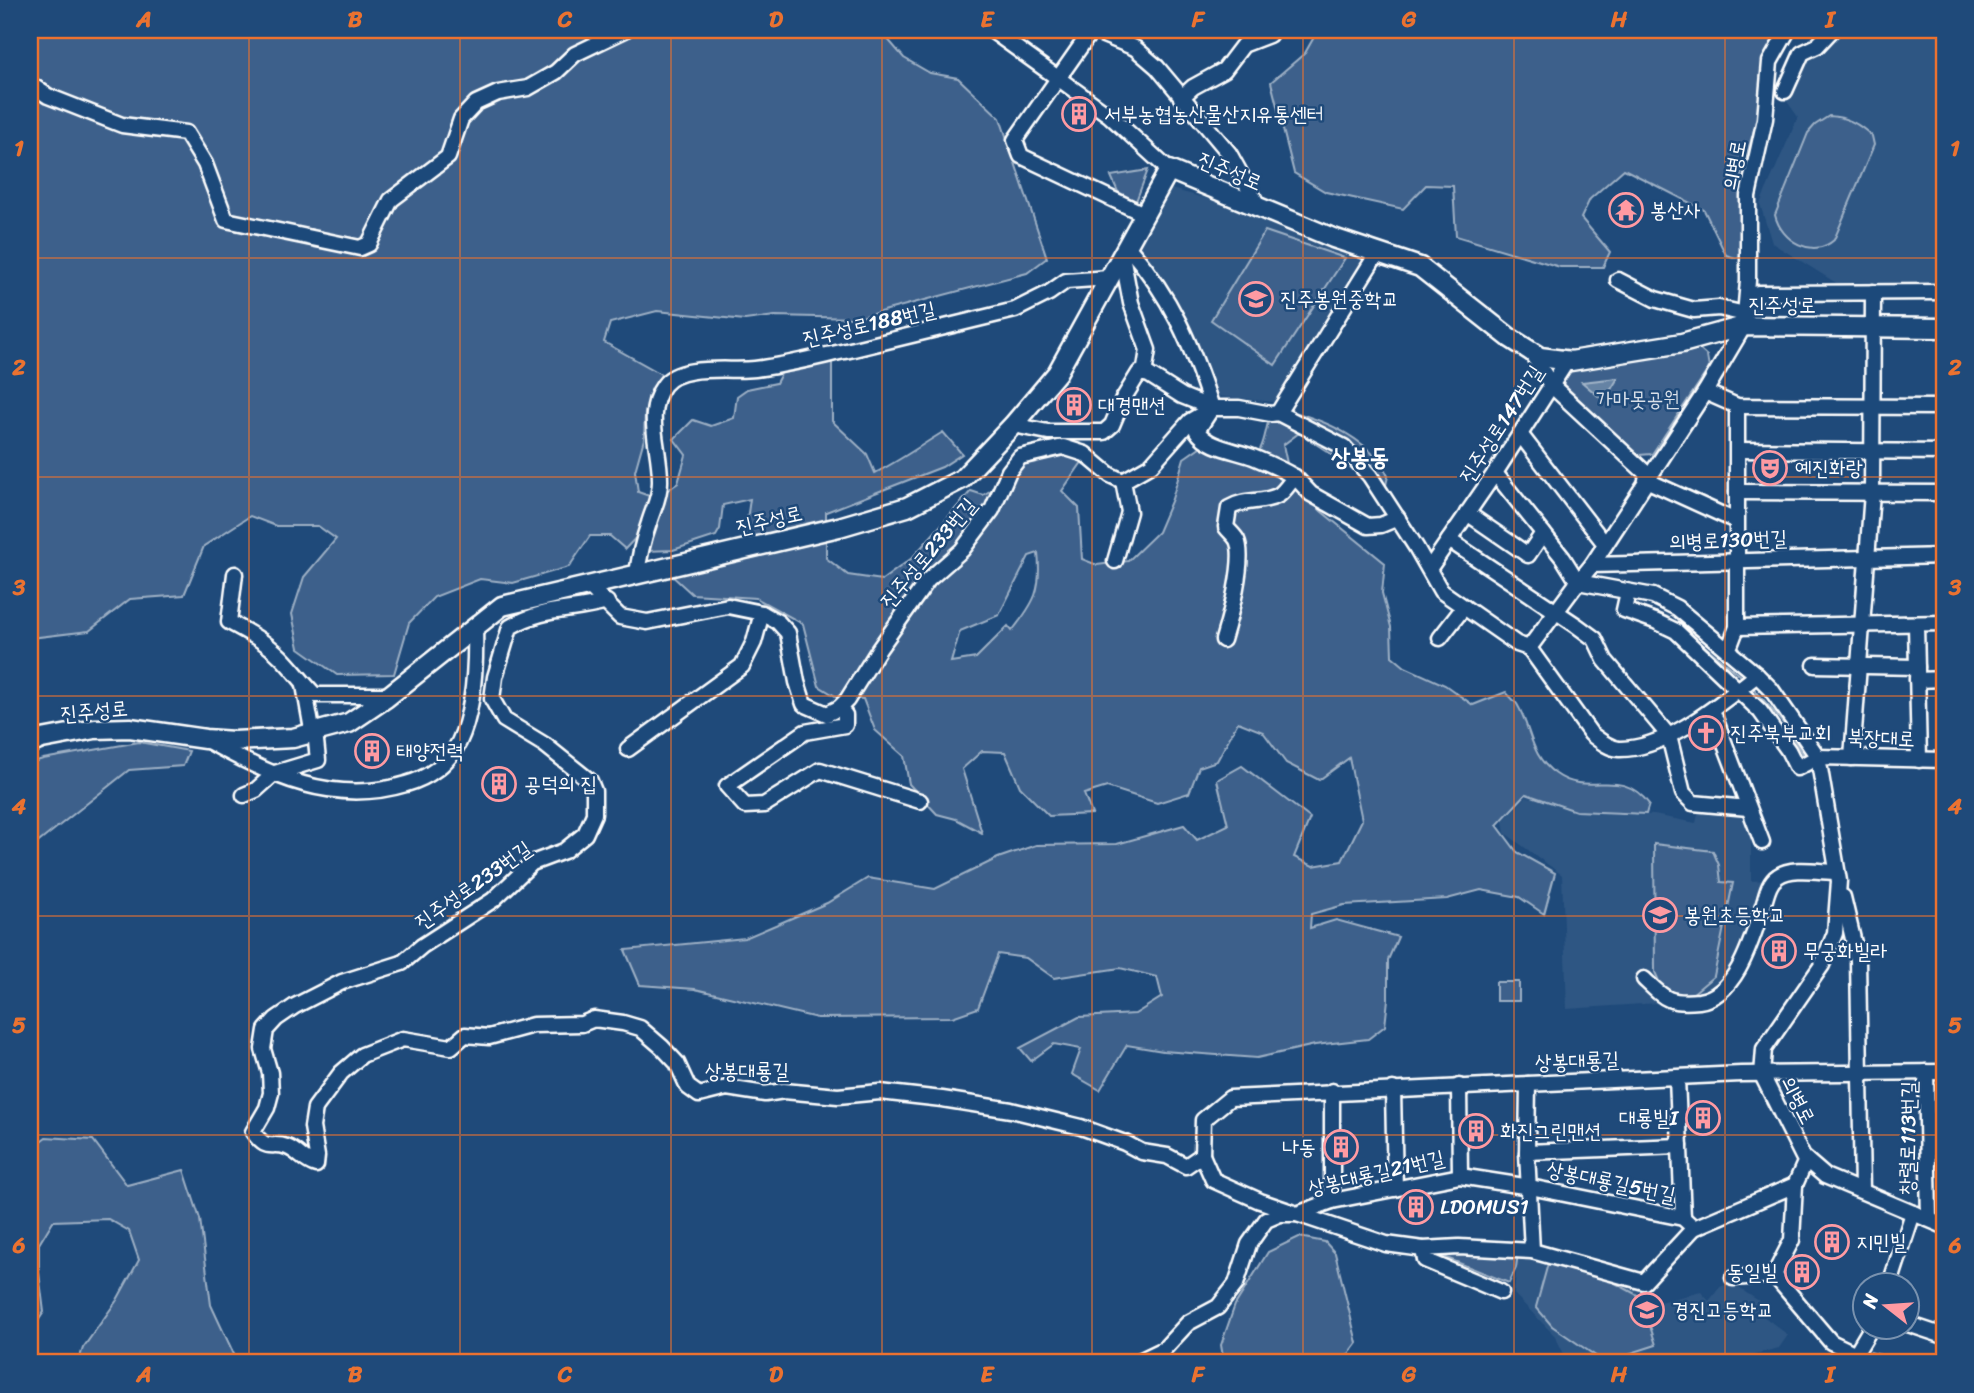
<svg xmlns="http://www.w3.org/2000/svg" width="1974" height="1393" font-family="Sriracha,'Poor Story',sans-serif">
<style>
.built{fill:#2e5683}
.green{fill:#3c618b;stroke:#9eb0c5;stroke-width:2;fill-rule:evenodd}
.water{fill:#6583a4;stroke:#a3b5c8;stroke-width:2}
.lines{fill:none;stroke-linecap:round;stroke-linejoin:round}
.stream{stroke:#a3b5c8;stroke-width:2.5}
.minor-casing{stroke:#fff;stroke-width:19}
.major-casing{stroke:#fff;stroke-width:23}
.minor{stroke:#1f4a7a;stroke-width:14}
.major{stroke:#1f4a7a;stroke-width:18}
.grid{fill:none;stroke:#eb7230;stroke-width:2;stroke-opacity:0.55}
.labels{text-anchor:middle;dominant-baseline:central;stroke-width:5;stroke-linejoin:round;paint-order:stroke}
.poi-label{font-size:21px;fill:#fff;stroke:#1f4a7a;text-anchor:start}
.street-label{font-size:21px;fill:#fff;stroke:#1f4a7a}
.park-label{font-size:21px;fill:#d8dfe8;stroke:#1f4a7a}
.quarter-label{font-size:24px;font-weight:bold;fill:#fff;stroke:#1f4a7a}
.neatline{fill:none;stroke:#eb7230;stroke-width:2.5}
.grid-label{font-size:23px;text-anchor:middle;font-weight:bold;fill:#eb7230}
</style>
<rect width="100%" height="100%" fill="#1f4a7a"/>
<filter id="ink" filterUnits="userSpaceOnUse"><feTurbulence type="fractalNoise" baseFrequency=".0143" numOctaves="2"/><feDisplacementMap in="SourceGraphic" scale="14" xChannelSelector="R" yChannelSelector="G"/><feConvolveMatrix kernelMatrix="1 2 1 2 8 2 1 2 1" color-interpolation-filters="sRGB"/></filter>
<g filter="url(#ink)">
<!-- built -->
<g class="built">
<path d="M1834 30H1944V287L1841 286 1772 243 1760 204 1798 117 1786 100 1802 59Z"/>
<path d="M1171 189 1234 206 1357 252 1362 265 1274 402 1216 396 1207 362 1187 321 1137 245Z"/>
<path d="M1526 797 1559 800 1577 812 1654 815 1696 823 1699 809 1740 812 1751 821V881L1768 880 1744 950 1721 983 1707 996 1658 1003 1567 1009 1562 875 1505 833 1503 821Z"/>
<path d="M1518 1253 1584 1267 1647 1289 1659 1302 1701 1292 1709 1301 1720 1287 1731 1283 1765 1305 1762 1315 1788 1335 1779 1348 1719 1363H1574L1566 1358 1555 1336 1514 1294Z"/>
</g>
<!-- green -->
<g class="green">
<path d="M30 30H880L904 58 930 73 958 78 1000 118 1047 258 1027 273 857 318 775 316 745 320 657 311 610 323 604 342 661 374 645 412 644 439 635 471 638 492 652 497 643 530 625 549 610 536H590L569 567 513 583 480 579 434 597 409 623 394 674 337 675 299 648 292 614 304 577 336 539 318 526H276L250 516 204 546 184 595 130 599 89 631 30 638Z"/>
<path d="M1318 30H1779L1766 55 1762 102 1741 175 1744 215 1753 252 1736 258 1726 255 1704 210 1624 169 1590 199 1581 218 1610 252 1603 267H1560L1456 236 1453 186 1426 185 1403 209 1326 192 1294 173 1271 82 1305 53Z"/>
<path d="M1829 116C1847 117 1859 124 1872 136L1874 145 1834 240C1813 259 1781 241 1775 215L1808 133 1815 125Z"/>
<path d="M1148 170 1136 201 1118 192 1111 176Z"/>
<path d="M1265 231 1345 258 1275 365 1211 320Z"/>
<path d="M1697 347 1707 356 1709 368 1652 454 1639 455 1565 386 1563 381 1567 370Z"/>
<path d="M832 359V421L867 454 875 473C899 461 920 446 943 432L962 454 942 467 826 512V558L848 575 882 580 912 558 971 491 983 495 1010 479 1027 454 1070 443 1087 455 1062 491 1079 508 1082 559 1097 565 1128 561 1158 532 1172 499 1184 458 1210 440 1253 460C1267 445 1265 424 1273 406 1315 417 1368 434 1388 476L1384 494 1373 493 1356 470 1299 433 1283 445 1290 477 1321 511 1385 563 1382 593 1391 627 1392 656 1405 667 1445 685 1473 705 1506 692C1509 696 1514 700 1517 704 1532 729 1529 755 1556 774 1589 798 1620 765 1649 804L1646 814 1576 811 1526 794 1497 825 1517 852 1555 873 1544 914 1519 897 1481 890 1447 899 1344 905 1311 914 1310 928 1336 920 1398 937 1388 960V999L1385 1026 1368 1039 1315 1045 1257 1058 1163 1051 1127 1045 1100 1090 1072 1074 1081 1049 1054 1044 1031 1061 1020 1048 1079 1017 1135 1014 1162 997 1157 977 1120 968 1054 978 1026 958 998 954 978 1008 952 1017 817 1018 695 989 640 985 625 950 745 938 827 903 868 878 935 889 998 858 1036 845 1117 844 1184 825 1197 840 1228 825 1217 780 1242 766 1310 818 1294 857 1313 866 1342 861 1362 820 1349 758 1319 780 1286 763 1263 732 1238 722 1217 761 1199 767 1189 793 1157 803 1107 787 1084 794 1092 814 1049 816 1020 787 1005 752 982 751 962 769 982 833 956 819 937 814 909 784 904 756 875 730 863 699 837 697 819 686 803 624 756 598 692 594 670 574 743 548 750 499 723 505 720 529 716 536 673 550 646 551 663 493 678 483 686 455 674 439 693 420 711 426 734 418 737 396 747 389 776 383 783 370ZM1038 553C1042 590 1035 602 1012 631L1008 626 976 658 951 662 960 631 999 615 1029 556Z"/>
<path d="M139 742 189 751 183 766 129 770 30 849V763L43 759Z"/>
<path d="M1654 844 1713 851 1719 865 1721 882 1733 883 1714 976 1691 995 1664 993 1655 972Z"/>
<rect x="1496" y="982" width="23" height="19"/>
<path d="M46 1137 93 1140 127 1185 184 1170 200 1219 211 1305 238 1363H78L83 1348 117 1300 139 1260 129 1231 108 1219 53 1221 39 1244V1272L44 1312 30 1333V1149Z"/>
<path d="M1299 1237 1325 1242 1335 1253 1357 1343 1342 1363H1224L1221 1345 1235 1305 1268 1252Z"/>
<path d="M1518 1253 1516 1268 1509 1283 1439 1255Z"/>
<path d="M1549 1260 1595 1272 1641 1297 1656 1345 1631 1353 1626 1361 1606 1363 1552 1326 1536 1307Z"/>
<path d="M1870 1352 1909 1363H1859Z"/>
</g>
<!-- water -->
<path class="water" d="M1618 378 1604 401 1582 382Z"/>
<g class="lines">
<!-- stream -->
<g class="stream">
<path d="M1636 605 1667 617 1677 624"/>
<path d="M1682 628 1742 677"/>
<path d="M1753 688 1785 725 1805 758"/>
</g>
<!-- minor casing -->
<g class="minor-casing">
<g id="minor">
<path d="M991 30 1109 115 1169 170"/>
<path d="M1091 30 1135 48 1157 67 1229 153 1260 209"/>
<path d="M1092 30 1015 140 1021 156 1146 215"/>
<path d="M1788 30 1770 62 1765 119 1748 196V281L1744 326 1705 392 1592 565 1578 582 1653 596 1677 608 1757 675 1771 689 1818 757 1839 881 1835 933 1822 965 1764 1049 1762 1075 1803 1157 1825 1176 1944 1226"/>
<path d="M30 84 48 96 122 125 186 133 205 164 226 220 360 248 369 244 391 200 448 157 461 119 476 103 498 93 528 88 556 72 575 54 625 30"/>
<path d="M1785 91 1802 53 1817 46 1832 30"/>
<path d="M1181 98 1193 87 1224 70 1243 45 1269 35 1272 30"/>
<path d="M1127 246C1171 296 1192 345 1212 408L1197 431C1208 448 1235 450 1253 457 1268 463 1281 469 1295 477 1290 482 1285 491 1279 495 1263 504 1245 498 1229 508L1226 527C1229 531 1234 535 1237 540 1246 559 1229 620 1223 640"/>
<path d="M1122 255 1131 303 1148 350 1144 374"/>
<path d="M1618 280 1655 299 1694 310 1719 308 1745 314 1758 293 1944 292"/>
<path d="M1531 352 1551 385 1649 476"/>
<path d="M1705 392 1737 406 1944 407"/>
<path d="M1737 406V627"/>
<path d="M1278 413 1344 447 1370 476 1416 547 1441 591 1517 644 1529 648 1578 582 1563 558 1495 473"/>
<path d="M1278 413 1378 252"/>
<path d="M1013 425 1048 432H1104L1112 425 1123 399 1139 373 1149 375 1182 396 1212 408H1239L1271 414 1278 413"/>
<path d="M1520 434 1605 544"/>
<path d="M1738 450 1944 452"/>
<path d="M1295 477 1311 494 1368 526 1381 525 1398 518"/>
<path d="M1646 480 1736 521"/>
<path d="M1737 492 1944 493"/>
<path d="M1467 513 1528 555 1543 533"/>
<path d="M1449 540 1576 625 1595 639 1605 660 1669 736 1683 793 1693 803 1748 808"/>
<path d="M1115 561 1129 512 1123 481"/>
<path d="M1592 565 1944 556"/>
<path d="M1429 569 1495 473 1567 361H1571"/>
<path d="M235 574 229 622C248 632 266 642 281 657 293 669 303 683 315 695H389"/>
<path d="M637 575C639 557 643 540 649 523 653 509 660 497 660 482 661 449 643 413 664 385 680 363 731 372 755 369 789 365 821 356 854 349 908 336 961 323 1015 310L1049 293 1066 281 1109 278"/>
<path d="M589 586 620 617 647 622 728 606 762 613 778 622 788 633 797 682 804 704 827 714 839 708 847 700 879 649 928 580 962 550 992 510 1009 471 1020 457 1063 447 1085 454 1110 475 1123 481 1151 465 1190 421 1212 408"/>
<path d="M1628 592 1624 610 1655 621 1676 631 1760 711 1788 750 1797 768 1818 757 1944 760"/>
<path d="M607 602C570 613 546 606 510 627L495 677 492 699 504 720 545 745 590 781 594 791V814L585 834 564 851 532 863 493 900 422 946 402 963 342 982 295 1006 276 1019 266 1030 263 1049 270 1073 271 1093 267 1108 253 1132C268 1153 270 1141 287 1147 298 1151 304 1162 316 1165L317 1156 312 1127 315 1108 341 1073 362 1055 403 1039 451 1047 465 1035 489 1037 533 1025 582 1024 594 1019 623 1023 640 1028 662 1047 677 1063 688 1087 699 1095 727 1088 765 1094 784 1091 838 1096 880 1092 942 1099 1011 1110 1081 1127 1125 1143 1142 1152 1167 1156 1186 1166 1202 1155 1203 1120 1230 1098 1741 1074 1944 1072"/>
<path d="M1916 624 1919 760"/>
<path d="M1440 638 1464 607"/>
<path d="M1529 648 1591 734C1599 740 1608 748 1619 749 1666 750 1722 702 1757 675"/>
<path d="M1728 651 1737 627 1944 623"/>
<path d="M1815 665 1917 667"/>
<path d="M1917 680 1944 679"/>
<path d="M304 685 311 724"/>
<path d="M839 708 845 715V725L805 732 727 786 745 806 764 805 820 770 920 801"/>
<path d="M1712 710 1762 842"/>
<path d="M208 741C270 776 334 806 406 784 428 778 448 764 459 742 474 711 476 661 475 626"/>
<path d="M628 749 742 666 754 642 762 613"/>
<path d="M1852 758 1872 493 1873 292"/>
<path d="M244 795 256 790 275 773 318 760 316 741"/>
<path d="M1843 897 1858 960 1862 1191"/>
<path d="M1644 979C1665 999 1668 1004 1699 1001 1738 996 1753 935 1764 903 1767 893 1769 882 1778 876 1792 866 1820 872 1836 872"/>
<path d="M1926 1072 1929 1219"/>
<path d="M1677 1078 1683 1218"/>
<path d="M1528 1084 1527 1152 1532 1251"/>
<path d="M1459 1086 1460 1176"/>
<path d="M1393 1089 1395 1189"/>
<path d="M1332 1091V1201"/>
<path d="M1527 1152 1680 1146"/>
<path d="M1202 1155 1213 1180 1260 1201 1292 1212"/>
<path d="M1297 1214 1332 1201 1460 1176 1530 1187 1683 1218 1694 1228"/>
<path d="M1423 1249 1425 1260 1501 1292"/>
<path d="M1774 1275 1831 1342 1856 1354"/>
<path d="M1733 1278 1774 1275 1792 1240 1795 1185"/>
<path d="M1890 1284 1913 1213"/>
<path d="M1908 1324 1944 1336"/>
<path d="M1135 1363 1164 1349 1188 1323 1218 1307 1236 1284 1249 1244 1266 1220 1280 1214H1297L1386 1244 1423 1249 1459 1247 1532 1251 1644 1282 1694 1228 1795 1185 1806 1160"/>
<path d="M1850 1363 1872 1326"/>
</g>
</g>
<!-- major casing -->
<g class="major-casing">
<path id="major" d="M30 744 42 739 95 729 130 728 205 739 234 741 293 738 349 723 386 698 502 606 839 527 907 507 962 479 1013 425 1057 373 1169 170 1333 238 1420 267 1510 338 1540 357 1571 361 1682 343 1744 326 1944 328"/>
</g>
<!-- minor -->
<use href="#minor" class="minor"/>
<!-- major -->
<use href="#major" class="major"/>
</g>
</g>
<!-- grid -->
<path class="grid" d="M249 30V1363M460 30V1363M671 30V1363M882 30V1363M1092 30V1363M1303 30V1363M1514 30V1363M1725 30V1363M30 258H1944M30 477H1944M30 696H1944M30 916H1944M30 1135H1944"/>
<!-- icons -->
<defs>
<g id="building-ring" transform="scale(1.75)"><circle r="9.5" fill="#1f4a7a" stroke="#ff9aa2" stroke-width="1.5"/><path d="M-4-6H4V6H1V3H-1V6H-4ZM-2.5-4.3h1.7v1.8h-1.7ZM.8-4.3h1.7v1.8H.8ZM-2.5-1h1.7V.8h-1.7ZM.8-1h1.7V.8H.8Z" fill="#ff9aa2"/></g>
<g id="temple-ring" transform="scale(1.75)"><circle r="9.5" fill="#1f4a7a" stroke="#ff9aa2" stroke-width="1.5"/><path d="M0-6L5-2H3V0L6.5 2.5H4V6H1.5V3h-3V6H-4V2.5H-6.5L-3 0V-2H-5Z" fill="#ff9aa2"/></g>
<g id="school-ring" transform="scale(1.75)"><circle r="9.5" fill="#1f4a7a" stroke="#ff9aa2" stroke-width="1.5"/><path d="M0-5L7-2L0 1L-7-2ZM-4 1L0 2.5L4 1V4Q0 6-4 4Z" fill="#ff9aa2"/></g>
<g id="theatre-ring" transform="scale(1.75)"><circle r="9.5" fill="#1f4a7a" stroke="#ff9aa2" stroke-width="1.5"/><path d="M-5-5.5Q0-4 5-5.5V0Q5 5 0 6Q-5 5-5 0ZM-3.3-2.5H-1v1.5H-3.3ZM1-2.5H3.3v1.5H1ZM-2.8 1Q0 5.5 2.8 1Z" fill="#ff9aa2"/></g>
<g id="church-ring" transform="scale(1.75)"><circle r="9.5" fill="#1f4a7a" stroke="#ff9aa2" stroke-width="1.5"/><path d="M-1.2-6h2.4v3.5h3.3v2.4h-3.3V6h-2.4V-.1h-3.3v-2.4h3.3Z" fill="#ff9aa2"/></g>
</defs>
<g fill-rule="evenodd">
<use href="#building-ring" x="1079" y="114"/>
<use href="#temple-ring" x="1626" y="210"/>
<use href="#school-ring" x="1256" y="299"/>
<use href="#building-ring" x="1074" y="405"/>
<use href="#theatre-ring" x="1770" y="468"/>
<use href="#church-ring" x="1706" y="733"/>
<use href="#building-ring" x="372" y="751"/>
<use href="#building-ring" x="499" y="784"/>
<use href="#school-ring" x="1660" y="915"/>
<use href="#building-ring" x="1779" y="951"/>
<use href="#building-ring" x="1703" y="1118"/>
<use href="#building-ring" x="1476" y="1131"/>
<use href="#building-ring" x="1341" y="1147"/>
<use href="#building-ring" x="1416" y="1207"/>
<use href="#building-ring" x="1832" y="1242"/>
<use href="#building-ring" x="1802" y="1272"/>
<use href="#school-ring" x="1647" y="1310"/>
</g>
<g class="labels">
<!-- poi labels -->
<g class="poi-label">
<text x="1104" y="114">서부농협농산물산지유통센터</text>
<text x="1650" y="210">봉산사</text>
<text x="1280" y="299">진주봉원중학교</text>
<text x="1098" y="405">대경맨션</text>
<text x="1795" y="468">예진화랑</text>
<text x="1730" y="733">진주북부교회</text>
<text x="396" y="751">태양전력</text>
<text x="524" y="784">공덕의 집</text>
<text x="1684" y="915">봉원초등학교</text>
<text x="1803" y="951">무궁화빌라</text>
<text x="1678" y="1118" text-anchor="end">대룡빌I</text>
<text x="1500" y="1131">화진그린맨션</text>
<text x="1316" y="1147" text-anchor="end">나동</text>
<text x="1440" y="1207">LDOMUS1</text>
<text x="1856" y="1242">지민빌</text>
<text x="1778" y="1272" text-anchor="end">동일빌</text>
<text x="1672" y="1310">경진고등학교</text>
</g>
<!-- street labels -->
<g class="street-label">
<text transform="translate(1734 165) rotate(-79)">의병로</text>
<text transform="translate(1230 171) rotate(23)">진주성로</text>
<text x="1782" y="305">진주성로</text>
<text transform="translate(869 324) rotate(-13)">진주성로188번길</text>
<text transform="translate(1501 424) rotate(-57)">진주성로147번길</text>
<text transform="translate(769 520) rotate(-13)">진주성로</text>
<text transform="translate(1728 540) rotate(-2)">의병로130번길</text>
<text transform="translate(928 553) rotate(-50)">진주성로233번길</text>
<text transform="translate(94 711) rotate(-5)">진주성로</text>
<text transform="translate(1881 738) rotate(2)">북장대로</text>
<text transform="translate(473 885) rotate(-35)">진주성로233번길</text>
<text transform="translate(1577 1061) rotate(-2)">상봉대룡길</text>
<text x="747" y="1071">상봉대룡길</text>
<text transform="translate(1798 1100) rotate(63)">의병로</text>
<text transform="translate(1908 1138) rotate(-89)">창렬로113번길</text>
<text transform="translate(1376 1173) rotate(-13)">상봉대룡길21번길</text>
<text transform="translate(1611 1182) rotate(12)">상봉대룡길5번길</text>
</g>
<!-- park labels -->
<g class="park-label">
<text x="1638" y="399">가마못공원</text>
</g>
<!-- quarter labels -->
<g class="quarter-label">
<text x="1360" y="457">상봉동</text>
</g>
</g>
<!-- margin -->
<rect width="1974" height="1393" fill="none" stroke="#1f4a7a" stroke-width="77"/>
<!-- north arrow -->
<g transform="translate(1886 1306) rotate(287)"><circle r="33" fill="#1f4a7a" stroke="#7992af" stroke-width="2"/>
<path d="M0-5L12 26L0 18L-12 26Z" fill="#ff9aa2"/>
<text y="-10" font-size="19" font-weight="bold" text-anchor="middle" fill="#ffffff">N</text>
</g>
<rect x="38" y="38" width="1898" height="1316" class="neatline"/>
<g class="grid-label">
<text x="144" y="27">A</text>
<text x="355" y="27">B</text>
<text x="565" y="27">C</text>
<text x="776" y="27">D</text>
<text x="987" y="27">E</text>
<text x="1198" y="27">F</text>
<text x="1409" y="27">G</text>
<text x="1619" y="27">H</text>
<text x="1830" y="27">I</text>
<text x="19" y="156">1</text>
<text x="1955" y="156">1</text>
<text x="19" y="375">2</text>
<text x="1955" y="375">2</text>
<text x="19" y="595">3</text>
<text x="1955" y="595">3</text>
<text x="19" y="814">4</text>
<text x="1955" y="814">4</text>
<text x="19" y="1033">5</text>
<text x="1955" y="1033">5</text>
<text x="19" y="1253">6</text>
<text x="1955" y="1253">6</text>
<text x="144" y="1382">A</text>
<text x="355" y="1382">B</text>
<text x="565" y="1382">C</text>
<text x="776" y="1382">D</text>
<text x="987" y="1382">E</text>
<text x="1198" y="1382">F</text>
<text x="1409" y="1382">G</text>
<text x="1619" y="1382">H</text>
<text x="1830" y="1382">I</text>
</g>
</svg>
